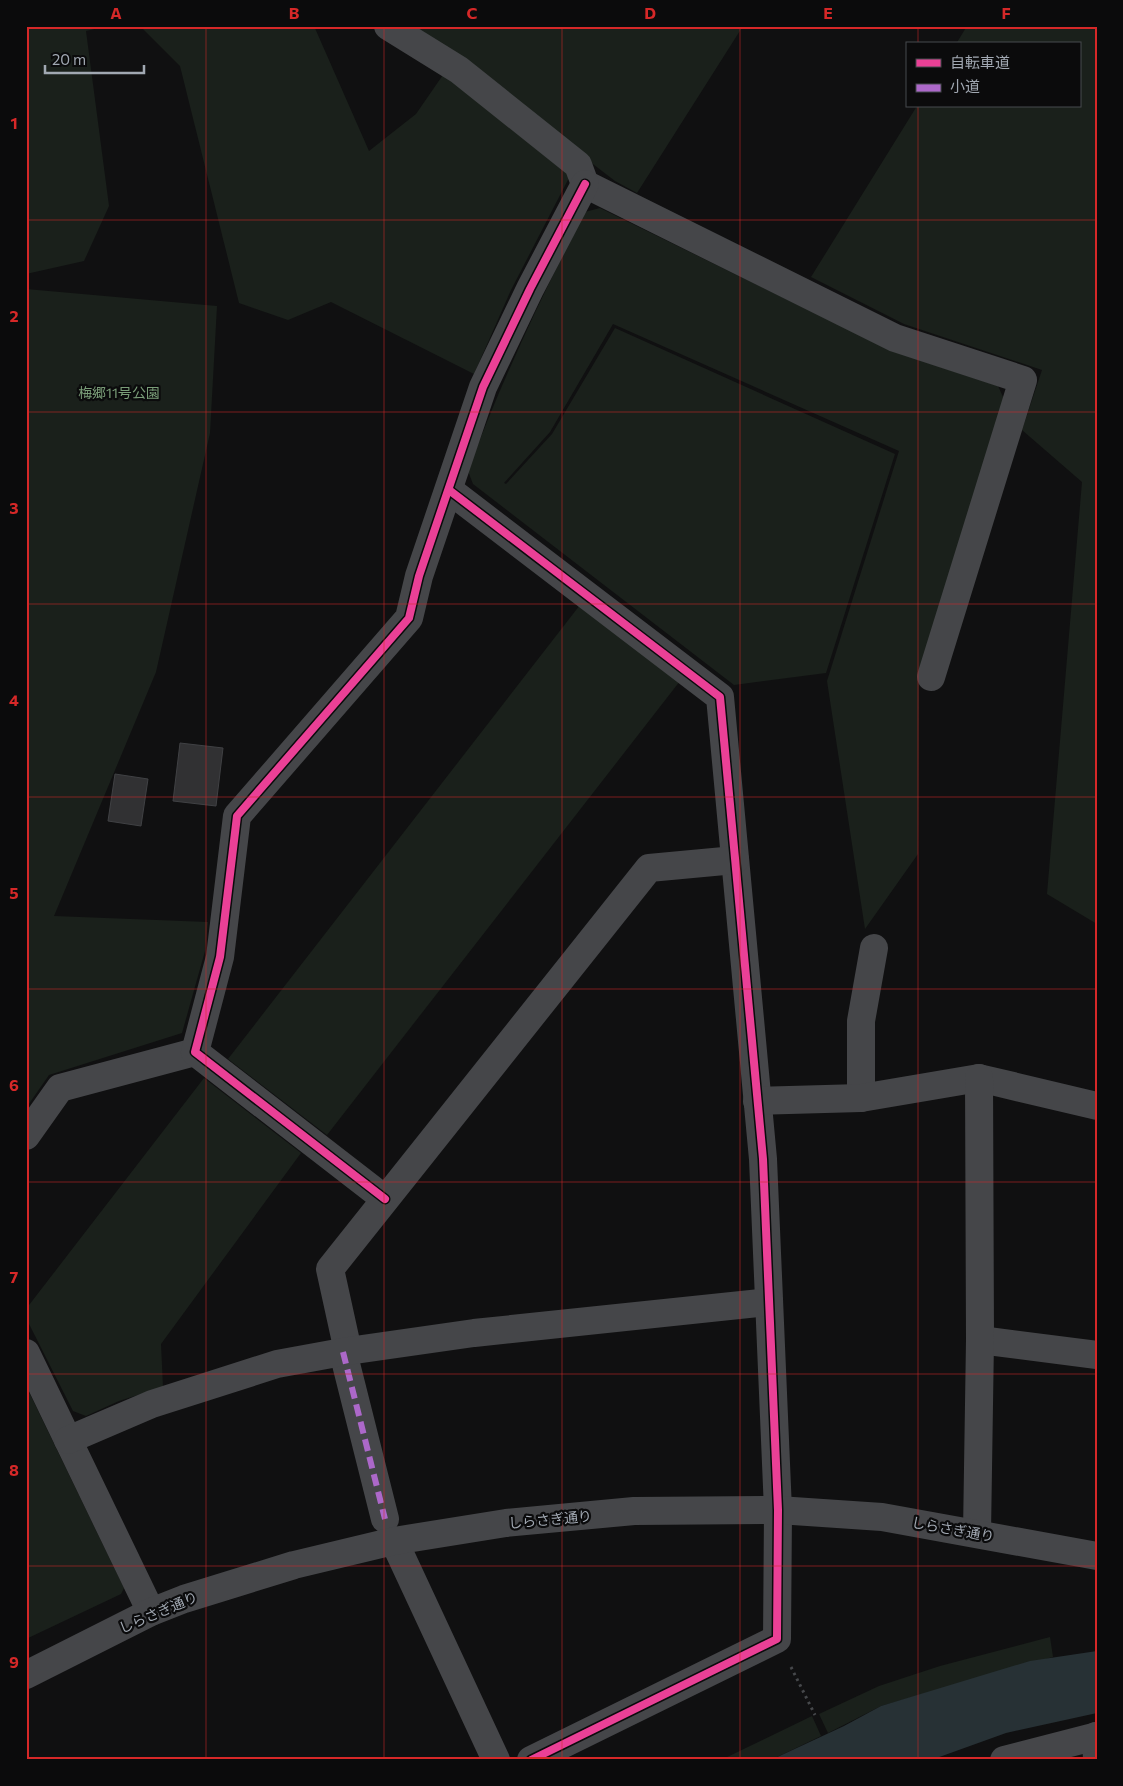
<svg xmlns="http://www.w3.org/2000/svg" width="1123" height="1786" font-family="Commissioner,'Noto Sans JP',sans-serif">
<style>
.green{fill:#1a201b}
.water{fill:#273135}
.building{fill:#313133;stroke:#404144}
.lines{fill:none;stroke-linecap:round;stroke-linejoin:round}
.path{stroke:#46484b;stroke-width:3;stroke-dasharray:2.5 4;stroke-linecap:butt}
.minor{stroke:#454649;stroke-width:28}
.quiet{stroke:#ac68c9;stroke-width:6;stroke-dasharray:12 6;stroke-linecap:butt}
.cycleway-casing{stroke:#0b0b0c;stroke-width:11}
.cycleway{stroke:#ea4096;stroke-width:8}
.grid{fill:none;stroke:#d62828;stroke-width:1;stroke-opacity:0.55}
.labels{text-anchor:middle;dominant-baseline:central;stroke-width:4.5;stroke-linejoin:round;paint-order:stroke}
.park-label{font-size:14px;fill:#7a9d78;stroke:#0b0b0c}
.street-label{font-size:14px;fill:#a1a8b2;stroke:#0b0b0c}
.neatline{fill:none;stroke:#d62828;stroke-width:2}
.grid-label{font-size:16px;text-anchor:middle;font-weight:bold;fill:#d62828}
</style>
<rect width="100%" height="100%" fill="#101011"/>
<!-- green -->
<g class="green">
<path d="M26 26H107L86 31 109 206 84 261 26 274Z"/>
<path d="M140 26H314L369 151 416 114 445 72 572 172 511 290 474 374 331 302 288 320 239 303 180 66Z"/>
<path d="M403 26H743L637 193 615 181 494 88Z"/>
<path d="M967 26H1097V924L1047 894 1082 482 1022 430 1042 370 904 324 811 277 917 106H1079V44H956Z"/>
<path d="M600 208 892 351 998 386 1004 399 919 674 918 854 865 929 827 681 899 451 613 324 550 432 504 483 506 484 552 434 615 328 895 454 826 673 734 685 473 484 468 471C501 382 541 297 585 212Z"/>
<path d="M26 289 217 306 210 433 156 672 54 916 208 922 205 951 182 1033 49 1075 26 1108Z"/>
<path d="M580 605 680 681 327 1135 228 1059Z"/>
<path d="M204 1078 301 1153 161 1344 163 1387 119 1401 86 1416 73 1411 26 1318V1309Z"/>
<path d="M26 1386 124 1588 121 1594 26 1639Z"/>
<path d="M1050 1637 1053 1657 881 1706 828 1733 819 1714 879 1686 940 1666Z"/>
<path d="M812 1716 821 1736 771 1760H721Z"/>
</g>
<!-- water -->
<path class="water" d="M1097 1651V1713L1006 1733 931 1760H771L844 1726 881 1706 1030 1661Z"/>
<!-- building -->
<g class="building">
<path d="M180 743 223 748 216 806 173 801Z"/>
<path d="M115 774 148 779 141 826 108 821Z"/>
</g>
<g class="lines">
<!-- path -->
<path class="path" d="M791 1667 815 1715"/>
<!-- minor -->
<g class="minor">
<path d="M388 26 459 70 578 165 585 184 895 338 1023 380 931 677"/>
<path d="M449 490 720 697 763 1159 778 1510 777 1639 531 1760"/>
<path d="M861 1098V1021L874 948"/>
<path d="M757 1101 861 1098 979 1078 1097 1106"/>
<path d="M26 1136 60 1088 195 1052"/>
<path d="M385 1199 195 1052 220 957 237 816 409 618 419 576 483 387 530 289 585 184"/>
<path d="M980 1340 1097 1355"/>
<path d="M348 1351 330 1269 649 868 735 860"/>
<path d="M343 1352 385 1519"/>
<path d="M26 1353 151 1612"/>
<path d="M68 1440 152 1404 277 1364 348 1351 474 1333 769 1302"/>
<path d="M977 1533 980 1340 979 1078"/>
<path d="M394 1541 496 1760"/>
<path d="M26 1675 151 1612 184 1599 294 1565 394 1541 506 1523 634 1511 778 1510 882 1517 1097 1556"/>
<path d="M1096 1736 1097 1760"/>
<path d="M1004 1760 1097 1736"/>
</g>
<!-- quiet -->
<path class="quiet" d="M343 1352 385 1519"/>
<!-- cycleway casing -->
<g class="cycleway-casing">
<g id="cycleway">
<path d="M449 490 720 697 763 1159 778 1510 777 1639 531 1760"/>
<path d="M385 1199 195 1052 220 957 237 816 409 618 419 576 483 387 530 289 585 184"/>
</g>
</g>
<!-- cycleway -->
<use href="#cycleway" class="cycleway"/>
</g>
<!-- grid -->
<path class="grid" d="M206 26V1760M384 26V1760M562 26V1760M740 26V1760M918 26V44M918 106V1760M26 220H1097M26 412H1097M26 604H1097M26 797H1097M26 989H1097M26 1182H1097M26 1374H1097M26 1566H1097"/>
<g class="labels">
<!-- park labels -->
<g class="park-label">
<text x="119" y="392">梅郷11号公園</text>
</g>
<!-- street labels -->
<g class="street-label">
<text transform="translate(550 1519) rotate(-5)">しらさぎ通り</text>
<text transform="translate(953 1529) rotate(10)">しらさぎ通り</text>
<text transform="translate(158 1612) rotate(-23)">しらさぎ通り</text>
</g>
</g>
<!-- border -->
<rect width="1123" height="1786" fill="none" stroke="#0b0b0c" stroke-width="55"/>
<!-- legend -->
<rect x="906" y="42" width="175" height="65" fill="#0b0b0c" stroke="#474a4e"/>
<rect x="916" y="59" width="25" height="8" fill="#ea4096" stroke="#474a4e"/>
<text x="950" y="68" font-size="15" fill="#a1a8b2">自転車道</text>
<rect x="916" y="84" width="25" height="8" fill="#ac68c9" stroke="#474a4e"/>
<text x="950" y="92" font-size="15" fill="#a1a8b2">小道</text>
<!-- scale -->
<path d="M45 65v8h99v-8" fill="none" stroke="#a1a8b2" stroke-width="2.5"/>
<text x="52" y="65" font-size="15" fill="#a1a8b2" stroke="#0b0b0c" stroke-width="4" paint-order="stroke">20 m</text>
<rect x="28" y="28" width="1068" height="1730" class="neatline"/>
<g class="grid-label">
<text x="116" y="19">A</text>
<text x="294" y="19">B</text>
<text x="472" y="19">C</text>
<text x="650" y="19">D</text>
<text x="828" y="19">E</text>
<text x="1006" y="19">F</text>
<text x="14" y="129">1</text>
<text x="14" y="322">2</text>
<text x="14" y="514">3</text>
<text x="14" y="706">4</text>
<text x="14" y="899">5</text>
<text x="14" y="1091">6</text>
<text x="14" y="1283">7</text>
<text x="14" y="1476">8</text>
<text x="14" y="1668">9</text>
</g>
</svg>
